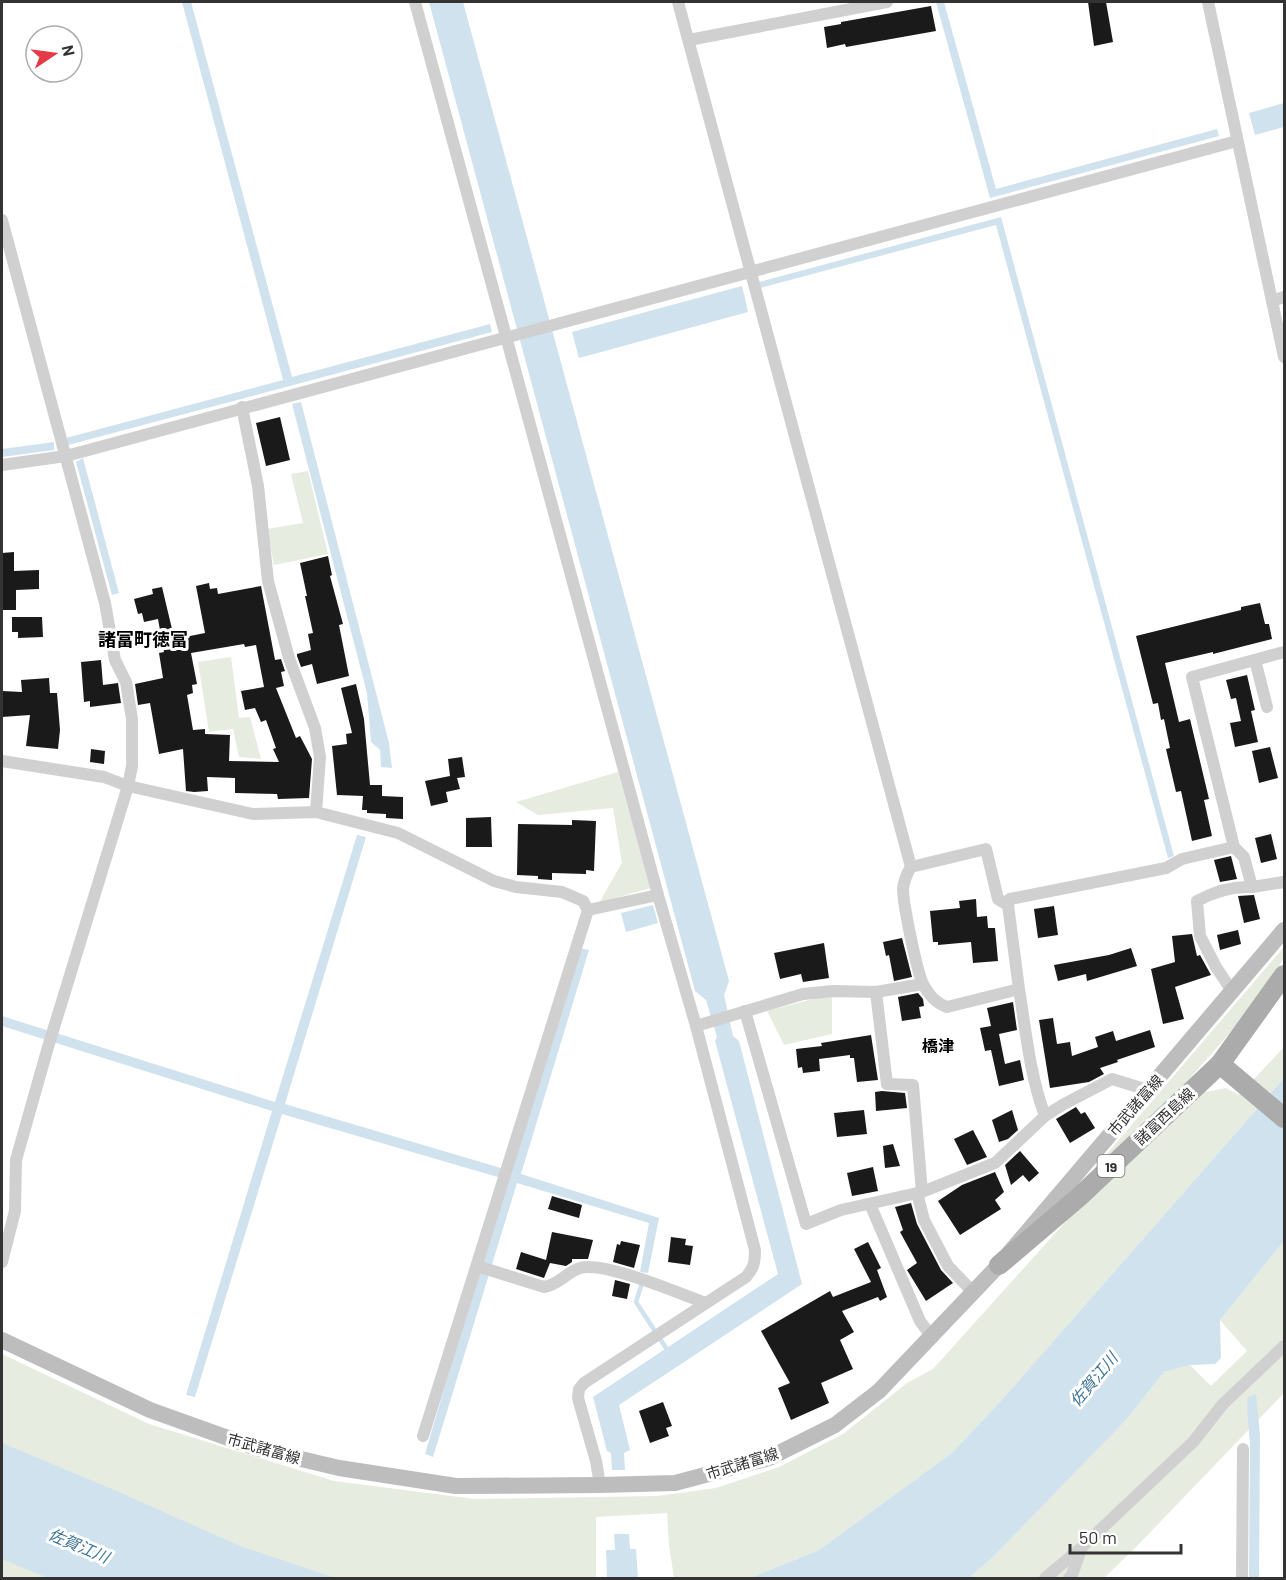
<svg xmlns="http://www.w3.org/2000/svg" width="1286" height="1580" font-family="Barlow,'Noto Sans JP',sans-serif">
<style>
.green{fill:#e6ecdf}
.water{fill:#cfe2ee}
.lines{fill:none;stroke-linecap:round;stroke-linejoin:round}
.stream{stroke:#cfe2ee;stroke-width:4.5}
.building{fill:#1a1a1a;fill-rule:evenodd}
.street{stroke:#d0d0d0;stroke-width:12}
.secondary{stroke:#bdbdbd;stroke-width:16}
.primary{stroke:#ababab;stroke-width:20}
.labels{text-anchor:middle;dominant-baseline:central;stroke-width:6;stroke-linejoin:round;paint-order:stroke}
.shield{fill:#fff;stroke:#707070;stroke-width:1.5}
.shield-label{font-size:14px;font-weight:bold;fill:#333}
.street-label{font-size:15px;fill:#333;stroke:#fff}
.neighbourhood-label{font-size:16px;font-weight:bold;fill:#000;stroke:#fff}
.water-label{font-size:16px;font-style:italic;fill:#3f7597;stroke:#fff}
.quarter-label{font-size:18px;font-weight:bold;fill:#000;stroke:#fff}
</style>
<rect width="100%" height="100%" fill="#fff"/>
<!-- green -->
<g class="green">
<path d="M308 471 328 554 274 565 267 529 303 523 291 474Z"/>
<path d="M231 657 239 718 250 717 261 759 239 757 233 729 209 732 198 662Z"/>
<path d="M618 772 650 888 599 903 622 863 613 808 538 815 516 802Z"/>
<path d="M1284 947V958L1250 1010 1169 1102 1087 1177Z"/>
<path d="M832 994V1034L784 1045 767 1011Z"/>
<path d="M1284 1047V1078L1008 1393 953 1452 819 1550 750 1578H674L669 1545 667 1513 596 1517V1578H265L2 1462V1354L149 1424 334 1481 475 1499 657 1496 716 1488 779 1467 843 1434 907 1383 933 1369 1078 1208 1200 1093 1226 1088 1239 1095Z"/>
<path d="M1284 1241V1393L1137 1546 1104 1578H969L995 1555 1126 1420 1164 1372 1190 1365 1211 1386 1247 1351 1220 1320Z"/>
<path d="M2 1544 82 1578H2Z"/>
</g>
<!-- water -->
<g class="water">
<path d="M182 2H191L292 377 490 324 492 332 68 445 66 438 283 380Z"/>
<path d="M429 2H463L729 981 724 995 733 1036 739 1041 802 1284 619 1405 630 1450 624 1453 625 1470H612L611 1453 607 1451 593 1397 778 1274 715 1041 717 1037 706 1000 695 991Z"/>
<path d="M936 2H944L996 189 1217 129 1219 136 990 198Z"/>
<path d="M1284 103V127L1255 135 1249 113Z"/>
<path d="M1001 217 1174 856 1168 858 996 225 760 288 759 282Z"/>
<path d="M742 286 748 312 579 358 572 332Z"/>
<path d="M301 402 389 743 392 768 381 767 380 750 371 742 367 693 292 404Z"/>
<path d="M54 442V450L2 457V449Z"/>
<path d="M83 458 119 593 112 595 76 462Z"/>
<path d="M357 835 366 837 285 1104 511 1171 580 948 589 950 521 1174 659 1218 648 1273 640 1272 649 1223 517 1183 433 1457 425 1454 480 1267 508 1180 282 1114 195 1397 186 1395 272 1111 2 1026V1016L275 1102Z"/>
<path d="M653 905 658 923 626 932 621 913Z"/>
<path d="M1284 1078V1241L1220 1320 1221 1358 1215 1364 1190 1365 1164 1372 1126 1420 995 1555 969 1578H750L819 1550 953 1452 1008 1393Z"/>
<path d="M1256 1394 1260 1435 1259 1578H1249L1250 1444 1247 1409 1248 1397Z"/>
<path d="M2 1443 112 1489 240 1546 335 1578H48L2 1559Z"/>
<path d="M614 1534H629L630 1549H636L638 1578H607L606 1550H615Z"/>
</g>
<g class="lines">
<!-- stream -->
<path class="stream" d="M643 1280 636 1302 666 1348"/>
</g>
<!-- building -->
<g class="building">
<path d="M1088 2H1106L1113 42 1094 46Z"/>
<path d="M931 6 936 31 846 47 845 44 827 48 824 27 841 24V22Z"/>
<path d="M280 417 290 460 266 466 256 423Z"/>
<path d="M14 552V571L39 570V589L16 590V610H2V553Z"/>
<path d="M328 556 332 575 330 576 343 624 339 625 349 676 317 684 312 664 301 667 297 656V654L311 650 308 634 313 633 305 596H307L300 563Z"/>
<path d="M209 583 210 589 217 588 218 594 261 586 275 660 281 659 285 671 281 672 284 686 276 688 296 738 300 736 312 759 309 798 278 799 277 794 235 793V778L207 777 208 791 194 792 186 791 183 749 159 754 150 703 138 705 135 684 163 678 159 653 164 652 158 619 144 622 142 613 138 614 134 599 153 594 152 589 162 587 172 629 179 628 180 638 205 633 196 586ZM244 644 245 647 256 645 264 687 241 691 245 710 255 708 261 722 266 720 276 748 273 749 279 762 229 761 230 735 205 734V729L193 730 187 695 193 693 192 685 197 684 191 653Z"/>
<path d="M1260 603 1265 624H1269L1272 639 1213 654V652L1165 663 1179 722 1190 719 1209 799 1204 800 1212 836 1192 841 1181 791 1176 792 1166 749 1170 748 1164 719 1161 720 1158 703 1153 704 1136 636 1241 610V607Z"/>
<path d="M12 617H42L43 637 18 638V632H12Z"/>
<path d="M101 660 103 685 118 683 121 703 90 707V701L84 702 81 662Z"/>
<path d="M1247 675 1255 710 1251 711 1258 742 1235 747 1230 723 1241 721 1236 698 1231 699 1226 680Z"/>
<path d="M49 678 50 693H57L60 730 58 749 26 746 30 715 2 717V691L22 692 21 680Z"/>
<path d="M356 684 364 719 370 785H382V796L403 797V819L386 818V814L367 813V810H362L363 796 337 795 332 746 347 744 346 734 352 733 341 688Z"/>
<path d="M1270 747 1278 778 1259 783 1252 751Z"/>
<path d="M91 749 105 751 104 764 90 762Z"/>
<path d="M462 757 465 777 457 778 460 789 446 792 448 802 431 806 425 781 450 776 448 759Z"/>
<path d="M491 817 492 847H466V818Z"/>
<path d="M572 820 596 821 594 871 586 870V874L552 873V880L538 879V876L517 875 518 824 572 825Z"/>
<path d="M1271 834 1277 859 1261 863 1255 838Z"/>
<path d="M1231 856 1237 879 1220 882 1214 860Z"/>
<path d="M1254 895 1260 919 1244 923 1238 896Z"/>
<path d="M976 899 977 917 987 916 988 928H995L998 961 973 963 971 942 938 945V942H933L930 911 960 908 959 901Z"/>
<path d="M1054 906 1058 935 1038 938 1034 909Z"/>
<path d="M1238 930 1241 944 1220 950 1217 935Z"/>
<path d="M1192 934 1197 956 1200 955 1211 975 1175 987 1184 1019 1163 1024 1151 969 1175 962 1172 936Z"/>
<path d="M902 938 912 977 894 981 889 955 886 956 883 942Z"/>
<path d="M824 943 829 978 803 982 801 974 780 979 774 953Z"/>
<path d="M1131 948 1137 966 1087 981 1086 974 1058 981 1054 965 1109 955Z"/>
<path d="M918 993 923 999 924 1006 919 1007 921 1018 902 1021 898 997Z"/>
<path d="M1013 1002 1017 1030 999 1034 1005 1064 1020 1060 1024 1080 999 1086 991 1050 985 1051 980 1028 991 1026 987 1008Z"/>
<path d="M1053 1018 1057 1044 1070 1042 1072 1056 1098 1047 1095 1037 1113 1031 1116 1041 1150 1030 1155 1047 1117 1060 1118 1062 1100 1068 1104 1074 1089 1082 1050 1088 1039 1020Z"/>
<path d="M871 1035 878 1080 857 1082 854 1058H850V1055L819 1059 820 1071 803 1073 802 1067 798 1068 796 1049 822 1046 821 1043Z"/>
<path d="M882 1091 905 1093 907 1108 876 1111 875 1092Z"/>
<path d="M1076 1107 1081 1114 1085 1112 1095 1128 1070 1143 1056 1119Z"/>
<path d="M864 1110 867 1134 837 1137 834 1113Z"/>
<path d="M1012 1110 1018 1130 1008 1139 999 1142 992 1120Z"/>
<path d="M973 1130 987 1157 967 1165 954 1139Z"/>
<path d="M893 1144 900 1166 885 1168 883 1146Z"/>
<path d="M1020 1151 1039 1173 1029 1182 1023 1175 1011 1185 1005 1165Z"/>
<path d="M873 1167 878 1191 852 1196 847 1173Z"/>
<path d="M995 1172 1004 1192 995 1200 1001 1209 960 1235 938 1201 962 1185Z"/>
<path d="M552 1196 582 1205 579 1218 548 1209Z"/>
<path d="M911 1203 917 1224 941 1270 953 1283 926 1301 907 1270 917 1263 900 1232 903 1230 895 1207Z"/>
<path d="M552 1232 593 1240 588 1259H572V1262L566 1266 550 1263 544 1278 516 1269 521 1252 546 1260Z"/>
<path d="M671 1237 686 1239 685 1245 693 1246 690 1265 668 1262Z"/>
<path d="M621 1241 640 1245 634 1268 613 1262 617 1244 620 1245Z"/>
<path d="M868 1242 881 1268 877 1270 887 1297 880 1301 878 1297 842 1311 854 1332 840 1340 853 1369 821 1383 829 1403 791 1420 778 1388 790 1383 761 1331 830 1291 833 1297 871 1282 854 1249Z"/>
<path d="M615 1280 630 1284 627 1299 612 1296Z"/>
<path d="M663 1402 672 1426 666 1428 669 1436 650 1443 639 1411Z"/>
</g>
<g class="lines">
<!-- street -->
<g class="street">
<path d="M415 2 658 895 696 1026 755 1250C755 1262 754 1268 746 1277L584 1383 579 1389 578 1398 596 1461 600 1485"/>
<path d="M678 2 911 867"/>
<path d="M1208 2 1284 357"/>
<path d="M689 40 887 2"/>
<path d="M2 220 105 603 115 660 126 682 132 719V766L128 786 48 1047 16 1160 15 1211 2 1262"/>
<path d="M1272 301 1284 297"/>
<path d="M242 407 258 486 268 581 289 658 315 728 320 757 316 812"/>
<path d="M2 465 66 456 1237 141"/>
<path d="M1284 652 1192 677 1234 847 1244 857 1252 887 1284 882"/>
<path d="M1255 660 1267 707"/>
<path d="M2 761 104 777 128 786 253 814 316 812 398 833 494 881 516 887 562 892 583 901 588 910 423 1436"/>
<path d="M1008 905 1010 899 1166 868 1182 859 1234 847"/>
<path d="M588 910 658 895"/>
<path d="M1019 989 1008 905 998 899 986 849 911 867C906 875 904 880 903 889 903 903 917 974 924 986 930 996 936 1003 947 1007L1019 989C1026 1032 1030 1076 1045 1116L1064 1104 1112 1079 1148 1090"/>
<path d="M1232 991 1216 967 1200 936 1197 901C1215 891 1232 886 1252 887"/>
<path d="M876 992 887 1084 913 1085 922 1192"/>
<path d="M745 1011 806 1224 841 1210 922 1192 995 1163 1045 1116"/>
<path d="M696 1026 803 994 833 991 876 992 923 984"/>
<path d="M917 1193 924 1220 948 1266 973 1292"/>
<path d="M870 1204 920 1321 931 1336"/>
<path d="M477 1266 544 1287C558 1285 567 1272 580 1268 605 1261 680 1294 706 1303"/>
<path d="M1045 1578 1081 1548 1193 1442 1223 1404 1284 1346"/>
<path d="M1069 1578 1072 1575 1081 1549"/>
<path d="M1242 1578 1243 1449"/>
</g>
<!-- secondary -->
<path class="secondary" d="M2 1340 150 1410 259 1449 339 1468 456 1486 600 1485 675 1483 769 1458 835 1425 879 1391 999 1265 1284 930"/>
<!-- primary -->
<g class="primary">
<path d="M1220 1064 1284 1118"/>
<path d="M999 1265 1079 1197 1220 1064 1284 975"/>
</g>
</g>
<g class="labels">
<!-- shield labels -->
<rect class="shield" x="1097.5" y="1155" width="27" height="22" rx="4.5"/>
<g class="shield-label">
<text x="1111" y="1166">19</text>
</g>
<!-- street labels -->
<g class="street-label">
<text transform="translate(1135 1105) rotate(-49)">市武諸富線</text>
<text transform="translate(1164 1116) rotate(-43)">諸富西島線</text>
<text transform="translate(264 1448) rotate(16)">市武諸富線</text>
<text transform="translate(742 1463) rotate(-17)">市武諸富線</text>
</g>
<!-- neighbourhood labels -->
<g class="neighbourhood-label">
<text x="938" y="1045">橋津</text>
</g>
<!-- water labels -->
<g class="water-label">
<text transform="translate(1093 1379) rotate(-50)">佐賀江川</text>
<text transform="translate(79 1545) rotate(23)">佐賀江川</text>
</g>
<!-- quarter labels -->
<g class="quarter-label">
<text x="143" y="639">諸富町徳富</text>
</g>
</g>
<!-- border -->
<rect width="1286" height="1580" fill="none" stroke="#333333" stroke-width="6"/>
<!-- north arrow -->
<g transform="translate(54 54) rotate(77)"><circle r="28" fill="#ffffff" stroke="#adadad" stroke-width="1.5"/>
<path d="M0-4.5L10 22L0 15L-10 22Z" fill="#e63946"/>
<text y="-9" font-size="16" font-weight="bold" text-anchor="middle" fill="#333333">N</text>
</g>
<!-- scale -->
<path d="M1070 1544v9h111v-9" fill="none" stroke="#333333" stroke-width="3"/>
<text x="1079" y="1544" font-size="18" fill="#333333" stroke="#ffffff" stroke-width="4.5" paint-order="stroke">50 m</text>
</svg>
